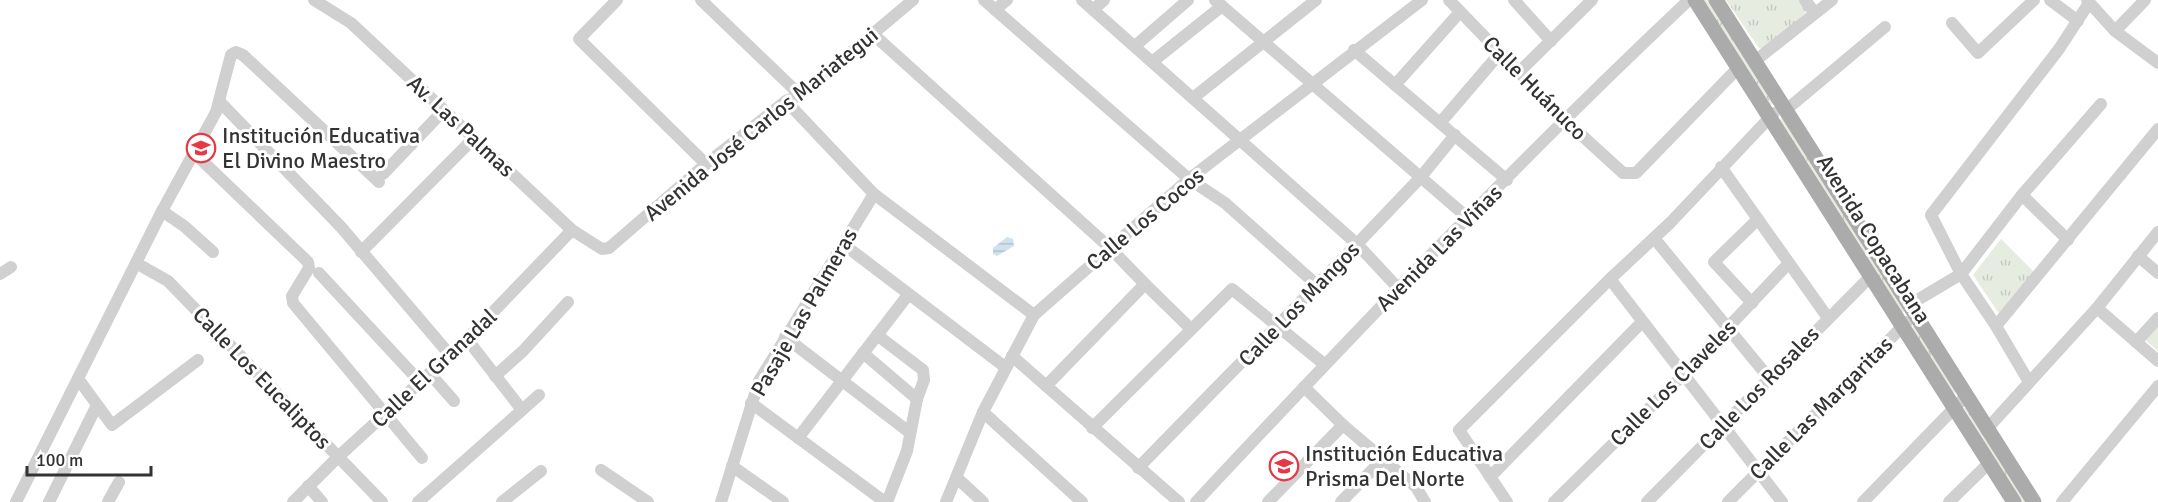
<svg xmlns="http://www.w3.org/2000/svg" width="2158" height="502" font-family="Signika,sans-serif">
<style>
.park{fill:url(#park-tufts)}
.water{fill:url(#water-rules)}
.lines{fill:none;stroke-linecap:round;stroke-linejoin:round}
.minor{stroke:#d0d0d0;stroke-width:12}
.major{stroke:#ababab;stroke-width:15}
.labels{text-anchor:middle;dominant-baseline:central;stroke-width:6;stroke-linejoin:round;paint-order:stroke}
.street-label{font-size:22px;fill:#333;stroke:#fff}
.poi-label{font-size:22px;fill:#333;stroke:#fff;text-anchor:start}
</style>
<defs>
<pattern id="park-tufts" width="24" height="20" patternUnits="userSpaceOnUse" patternTransform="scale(1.5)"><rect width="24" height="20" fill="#e6ecdf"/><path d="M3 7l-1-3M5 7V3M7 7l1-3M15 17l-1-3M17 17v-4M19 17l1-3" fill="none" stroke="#c6cbc0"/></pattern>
<pattern id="water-rules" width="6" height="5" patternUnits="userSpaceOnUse" patternTransform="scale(1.5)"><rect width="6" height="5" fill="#cfe2ee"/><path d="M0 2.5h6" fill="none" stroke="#b2c2cd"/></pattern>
</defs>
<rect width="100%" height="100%" fill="#fff"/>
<!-- park -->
<g class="park">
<path d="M1702 0H1709L1773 103 1771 105Z"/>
<path d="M1726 0H1799L1807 11 1765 50 1759 48Z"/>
<path d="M1783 118 1905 311 1901 313 1779 120Z"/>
<path d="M2001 239 2034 272 2000 315 1973 275Z"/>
<path d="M1913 324 1956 392 1953 394 1912 329Z"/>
<path d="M2158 324V351L2144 339Z"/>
<path d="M1964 408H1966L2028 502H2021Z"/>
</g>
<!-- water -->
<path class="water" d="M1007 237 1013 239 1014 246 997 256 993 254V248Z"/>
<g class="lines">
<!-- minor -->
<g class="minor">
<path d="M314 0 351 23 572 230 602 249 609 248 706 164 786 101 800 95 913 0"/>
<path d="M617 0 579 39 706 164"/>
<path d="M701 0 800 95"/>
<path d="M984 0 1189 179 1225 203 1317 285"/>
<path d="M1082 0 1357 244 1398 288"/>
<path d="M1215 0 1468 218"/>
<path d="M1449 0 1566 121 1623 173H1636L1739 67"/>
<path d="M1514 0 1551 41"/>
<path d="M1805 0 1815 13"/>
<path d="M2050 0 2078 21"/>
<path d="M2087 0 2115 31 2158 63"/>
<path d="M1094 9 1104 0"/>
<path d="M995 10 1007 0"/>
<path d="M1952 23 1978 53 2034 0"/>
<path d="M2115 31 2145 0"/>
<path d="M874 35 1109 247 1145 284"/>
<path d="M1135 46 1188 0"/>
<path d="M1354 50 1507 180"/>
<path d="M1755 61 1832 0"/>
<path d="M1152 62 1222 6"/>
<path d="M1519 72 1592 0"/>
<path d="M1395 85 1460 12"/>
<path d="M1193 98 1316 0"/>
<path d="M786 101 874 194 1034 315"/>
<path d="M220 102 341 227 450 355"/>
<path d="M1786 110 1885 27"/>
<path d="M1440 123 1500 53"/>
<path d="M193 152 308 262 309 268 292 296 293 303 422 458"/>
<path d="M1721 167 1828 318"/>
<path d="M383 174 444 110"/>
<path d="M2022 195 2068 240"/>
<path d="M162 211 184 226 213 252"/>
<path d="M1654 238 1769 378"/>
<path d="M843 244 1005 367"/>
<path d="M361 252 474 138"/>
<path d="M2138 256 2158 273"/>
<path d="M136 263 168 281 382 502"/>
<path d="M319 273 421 383"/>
<path d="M0 274 11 267"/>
<path d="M1610 279 1782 502"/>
<path d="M1752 303 1714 262 1758 219"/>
<path d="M1909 305 1961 274 2022 195 2101 104"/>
<path d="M2097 308 2158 361"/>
<path d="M1996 326 2158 129"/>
<path d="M877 335 923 370 924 380 917 399"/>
<path d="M785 337 909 432"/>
<path d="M467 339 522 410"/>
<path d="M2136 342 2158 318"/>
<path d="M863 353 917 399 907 451 887 502"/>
<path d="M1012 356 1179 502"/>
<path d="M431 375 454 401"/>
<path d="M495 376 523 351 568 302"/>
<path d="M79 380 112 425 198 360"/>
<path d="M2029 382 1996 326 1961 274 1931 215 2059 49 2089 3"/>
<path d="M1046 386 1145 284 1191 329"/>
<path d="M1304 387 1343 425 1416 487 1425 502"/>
<path d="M751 403 885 502"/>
<path d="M983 412 1082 502"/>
<path d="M1092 428 1232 289 1324 364"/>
<path d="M1986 430 2097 308 2158 232"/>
<path d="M798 438 908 295"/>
<path d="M732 466 783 502"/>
<path d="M1138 468 1357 244 1420 178 1455 135"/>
<path d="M601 470 648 502"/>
<path d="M1490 477 1642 322"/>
<path d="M957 478 983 502"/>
<path d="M308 486 322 502"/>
<path d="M16 502 162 211 216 112 231 55 236 52 243 55 379 182"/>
<path d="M49 502 97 405"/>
<path d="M108 502 119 482"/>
<path d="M293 502 339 456 467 339 572 230"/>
<path d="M418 502 539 395"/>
<path d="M502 502 541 471"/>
<path d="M721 502 759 381 874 194"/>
<path d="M946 502 983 412 1034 315 1189 179 1422 0"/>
<path d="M1196 502C1356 331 1518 161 1689 0"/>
<path d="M1268 502 1343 425"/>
<path d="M1341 502 1383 459"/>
<path d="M1507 502 1459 430 1610 279 1670 223 1774 113"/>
<path d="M1554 502 1683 375 1789 263"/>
<path d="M1647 502 1871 276"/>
<path d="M1728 502 1907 322"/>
<path d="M1863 502 1966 396"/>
<path d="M1949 502 1989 463"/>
<path d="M2062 502 2158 386"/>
</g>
<!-- major -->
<g class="major">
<path d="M1695 0 2014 502"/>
<path d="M1716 0 2034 502"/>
</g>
</g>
<!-- icons -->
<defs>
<g id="school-ring" transform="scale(1.5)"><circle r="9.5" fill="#fff" stroke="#e63946" stroke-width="1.5"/><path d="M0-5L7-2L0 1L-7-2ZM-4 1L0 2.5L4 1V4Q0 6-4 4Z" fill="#e63946"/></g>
</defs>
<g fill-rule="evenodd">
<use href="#school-ring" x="201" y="148"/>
<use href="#school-ring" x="1284" y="466"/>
</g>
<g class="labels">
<!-- street labels -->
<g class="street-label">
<text transform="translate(1535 88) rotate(45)">Calle Huánuco</text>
<text transform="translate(761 124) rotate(-39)">Avenida José Carlos Mariategui</text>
<text transform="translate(461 126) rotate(43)">Av. Las Palmas</text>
<text transform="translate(1145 219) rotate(-40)">Calle Los Cocos</text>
<text transform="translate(1874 239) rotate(58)">Avenida Copacabana</text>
<text transform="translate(1439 248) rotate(-45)">Avenida Las Viñas</text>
<text transform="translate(1299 304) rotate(-46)">Calle Los Mangos</text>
<text transform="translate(804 312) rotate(-60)">Pasaje Las Palmeras</text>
<text transform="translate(434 368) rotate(-43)">Calle El Granadal</text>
<text transform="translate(262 378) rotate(46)">Calle Los Eucaliptos</text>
<text transform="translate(1673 383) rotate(-45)">Calle Los Claveles</text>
<text transform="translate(1759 388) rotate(-46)">Calle Los Rosales</text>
<text transform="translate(1821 408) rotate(-45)">Calle Las Margaritas</text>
</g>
<!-- poi labels -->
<g class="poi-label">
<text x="222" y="135">Institución Educativa<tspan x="222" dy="25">El Divino Maestro</tspan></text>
<text x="1305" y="453">Institución Educativa<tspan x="1305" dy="25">Prisma Del Norte</tspan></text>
</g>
</g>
<!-- scale -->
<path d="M27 466v9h124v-9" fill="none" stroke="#333333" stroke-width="3"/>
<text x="36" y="466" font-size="18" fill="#333333" stroke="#ffffff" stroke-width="4.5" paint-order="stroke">100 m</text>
</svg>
